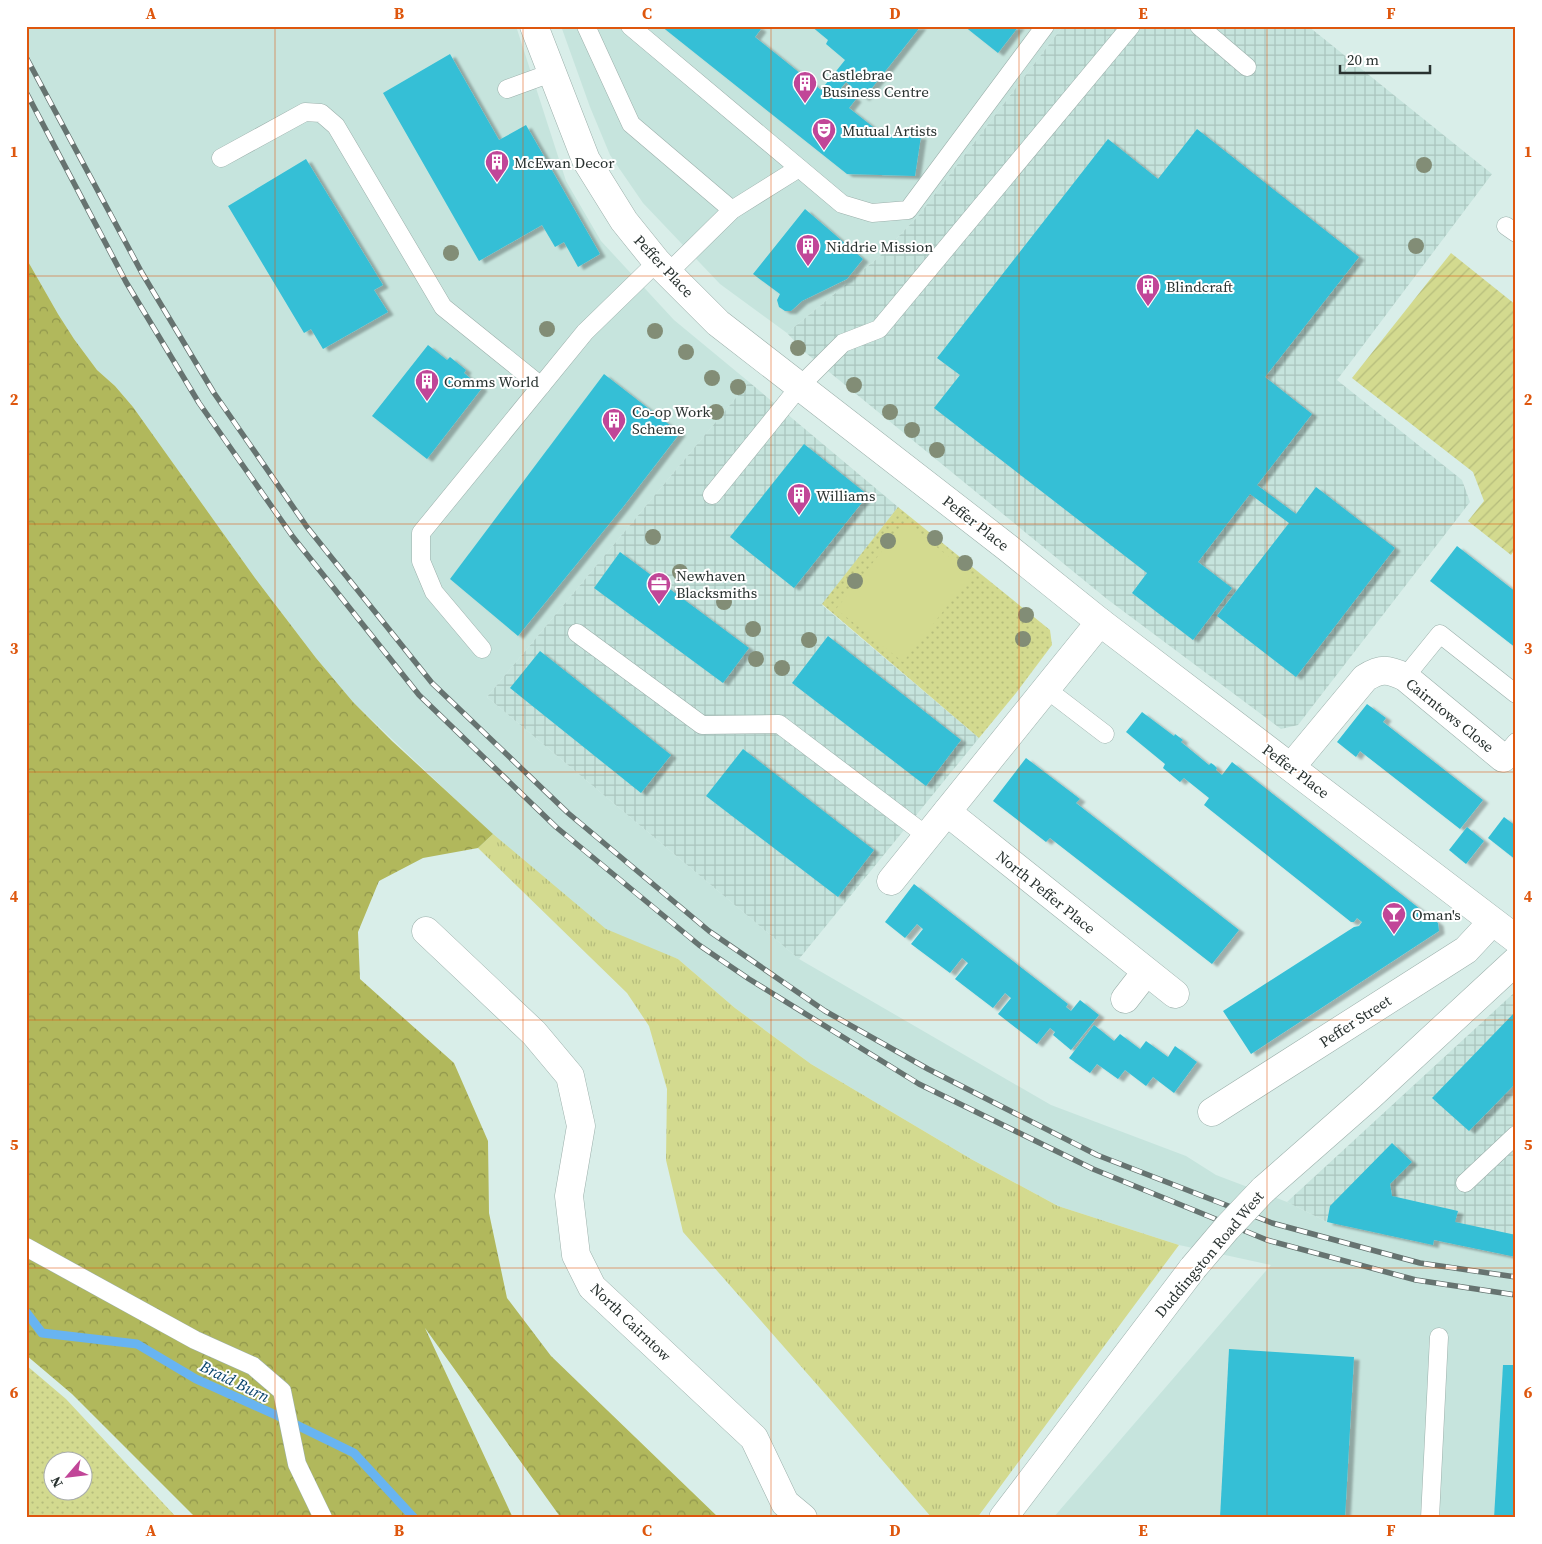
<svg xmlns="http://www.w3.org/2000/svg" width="1542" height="1544" font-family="'Source Serif 4',serif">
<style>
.built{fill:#c6e4dd}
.industrial{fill:url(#industrial-grid)}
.grass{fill:url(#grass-tufts)}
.forest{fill:url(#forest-crowns)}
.park{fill:url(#park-dots);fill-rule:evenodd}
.garden{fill:url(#garden-furrows)}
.pitch{fill:#d3da8f}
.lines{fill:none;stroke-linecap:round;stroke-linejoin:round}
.stream{stroke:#68b4f1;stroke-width:9}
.building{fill:#35bfd6;filter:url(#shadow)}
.lane-casing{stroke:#9cb0ab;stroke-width:19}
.street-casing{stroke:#9cb0ab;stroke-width:29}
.secondary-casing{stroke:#9cb0ab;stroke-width:29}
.lane{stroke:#fff;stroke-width:18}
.street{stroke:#fff;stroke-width:28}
.secondary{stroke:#fff;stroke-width:28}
.rail-casing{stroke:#667370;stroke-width:5.5}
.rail{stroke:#fff;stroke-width:4;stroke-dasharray:11;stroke-linecap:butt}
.secondary-bridge-casing{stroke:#9cb0ab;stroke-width:29;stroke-linecap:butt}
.secondary-bridge{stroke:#fff;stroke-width:28}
.tree{fill:#828d76}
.grid{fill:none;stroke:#de570e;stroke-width:1;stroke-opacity:0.55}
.labels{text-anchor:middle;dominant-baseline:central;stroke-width:4;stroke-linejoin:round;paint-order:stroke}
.poi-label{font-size:15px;fill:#293230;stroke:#fff;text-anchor:start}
.street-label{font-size:15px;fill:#293230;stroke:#fff}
.water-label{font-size:16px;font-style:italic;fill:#09456d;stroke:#fff}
.neatline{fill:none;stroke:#de570e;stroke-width:2}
.grid-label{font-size:16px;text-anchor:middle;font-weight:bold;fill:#de570e}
</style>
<defs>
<pattern id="industrial-grid" width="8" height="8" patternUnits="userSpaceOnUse" patternTransform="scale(1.25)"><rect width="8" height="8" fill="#c6e4dd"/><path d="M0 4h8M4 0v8" fill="none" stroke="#aac4be"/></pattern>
<pattern id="grass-tufts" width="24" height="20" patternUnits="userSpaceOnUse" patternTransform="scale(1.25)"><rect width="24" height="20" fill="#d3da8f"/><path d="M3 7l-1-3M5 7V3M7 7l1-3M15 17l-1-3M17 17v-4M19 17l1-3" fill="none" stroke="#b5bc7c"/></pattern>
<pattern id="forest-crowns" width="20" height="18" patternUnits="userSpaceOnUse" patternTransform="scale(1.25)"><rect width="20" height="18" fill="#b1b85c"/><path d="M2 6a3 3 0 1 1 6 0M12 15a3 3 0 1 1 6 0" fill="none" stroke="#90964c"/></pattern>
<pattern id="park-dots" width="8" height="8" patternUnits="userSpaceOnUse" patternTransform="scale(1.25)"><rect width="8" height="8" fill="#d3da8f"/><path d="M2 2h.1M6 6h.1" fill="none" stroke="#b5bc7c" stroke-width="1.8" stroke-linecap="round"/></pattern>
<pattern id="garden-furrows" width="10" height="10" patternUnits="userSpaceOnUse" patternTransform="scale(1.25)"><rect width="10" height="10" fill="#d3da8f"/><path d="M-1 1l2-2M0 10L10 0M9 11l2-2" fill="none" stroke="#b5bc7c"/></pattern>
<filter id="shadow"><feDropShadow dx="5.5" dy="3" stdDeviation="1" flood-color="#0004"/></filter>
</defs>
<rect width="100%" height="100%" fill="#d9eee9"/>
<!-- built -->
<g class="built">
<path d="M26 26H516L566 181 601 241 674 320 749 382 487 697 799 959 1051 1105 1186 1156 1216 1175 1287 1202 1327 1222 1434 1240 1516 1257V1518H1053L1271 1265 1179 1245 1058 1206 971 1159 811 1064 735 1008 678 959 593 930 353 702 316 658 255 578 133 407 115 386 97 370 74 339 58 314 26 258Z"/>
<path d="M561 26H1063L919 215 879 257 787 333 720 284 643 203 610 155 590 107Z"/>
</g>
<!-- industrial -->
<g class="industrial">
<path d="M1063 26H1308L1492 174 1337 380 1462 480 1470 502 1298 725 1281 729 1107 599 806 353 787 333 879 257 919 215Z"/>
<path d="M749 382 898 507 822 605 979 738 799 959 487 697Z"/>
<path d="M1516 991V1257L1434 1240 1433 1245 1327 1222 1287 1202Z"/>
</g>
<!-- grass -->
<path class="grass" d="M493 834 606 929 678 959 735 1008 811 1064 971 1159 1058 1206 1179 1245 977 1518H932L834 1404 683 1232 666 1160 667 1089 649 1026 627 993 478 848Z"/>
<!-- forest -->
<path class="forest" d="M26 258 58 314 74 339 97 370 115 386 133 407 255 578 316 658 353 702 392 741 493 834 478 848 423 858 379 881 358 932 360 979 454 1063 488 1141 489 1213 507 1298 551 1356 719 1518H561L425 1328 513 1518H196L72 1394 26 1355Z"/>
<!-- park -->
<g class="park">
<path d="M898 507 1050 630 1052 645 1016 693 979 738 822 604Z"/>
<path d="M26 1365 66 1399 177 1518H26ZM52 1462H82V1492H52Z"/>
</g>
<!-- garden -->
<path class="garden" d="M1451 253 1516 305V548L1511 555 1468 521 1484 501 1473 472 1352 378Z"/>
<!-- pitch -->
<path class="pitch" d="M905 522 972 575 903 662 836 609Z"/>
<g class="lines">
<!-- stream -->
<path class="stream" d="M26 1312 42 1333 137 1344 196 1379 276 1415 354 1453 414 1518"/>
</g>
<!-- building -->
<g class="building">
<path d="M661 26H757L761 29 755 37 821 90 845 60 826 44 828 40 811 26H921L864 98 846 82 841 88 856 99 849 108 882 134 921 136 915 176 847 174Z"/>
<path d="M964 26H1019L998 53Z"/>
<path d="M450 54 499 140 526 125 600 254 578 267 564 242 555 247 542 225 479 261 383 93Z"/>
<path d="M1197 129 1359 257 1265 377 1312 414 1257 485 1296 514 1316 487 1395 548 1296 677 1217 616 1289 523 1250 494 1198 562 1232 588 1193 640 1132 593 1147 573 934 408 960 375 937 358 1108 139 1158 179Z"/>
<path d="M306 159 383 285 374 290 388 312 323 349 311 329 304 333 228 206Z"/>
<path d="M805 209 863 259 847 279 802 301 791 311H785L779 307 777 300 780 294 753 274Z"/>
<path d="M428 345 447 360 450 357 466 370 464 373 482 388 427 459 372 416Z"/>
<path d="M604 374 680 433 623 507 518 636 450 579Z"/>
<path d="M804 444 868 495 794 588 730 537Z"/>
<path d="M1457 546 1516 592V648L1430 581Z"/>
<path d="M620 552 749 648 723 683 594 588Z"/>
<path d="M828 636 961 740 926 786 792 683Z"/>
<path d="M540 651 671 755 641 793 510 688Z"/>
<path d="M1367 704 1386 718 1383 722 1483 800 1460 829 1360 751 1356 757 1337 742Z"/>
<path d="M1142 712 1174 736 1175 734 1183 740 1181 742 1209 765 1211 763 1214 765 1217 768 1216 770 1222 775 1232 762 1438 923 1439 931 1251 1054 1223 1011 1354 927 1359 926 1362 922 1357 918 1354 922H1351L1204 805 1209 798 1184 778 1180 782 1163 768 1165 764 1126 732Z"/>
<path d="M743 749 874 850 838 897 706 796Z"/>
<path d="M1026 758 1080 799 1076 803 1239 930 1212 964 1050 838 1046 842 993 801Z"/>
<path d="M1504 817 1516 826V860L1488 838Z"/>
<path d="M1467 827 1484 841 1466 864 1449 850Z"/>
<path d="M914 884 1068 1004 1066 1007 1071 1011 1080 1000 1099 1015 1071 1050 1053 1035 1055 1032 1050 1028 1037 1044 998 1014 1011 998 1005 993 993 1008 955 979 968 963 962 958 950 973 911 944 923 929 917 924 905 938 885 922Z"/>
<path d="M1516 1011V1083L1469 1131 1432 1098Z"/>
<path d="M1094 1025 1114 1041 1120 1034 1140 1049 1146 1041 1168 1057 1175 1046 1197 1062 1174 1093 1153 1077 1146 1086 1125 1070 1118 1079 1097 1064 1090 1073 1069 1058Z"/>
<path d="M1392 1143 1412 1162 1390 1184 1392 1196 1458 1211 1455 1222 1516 1235V1257L1434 1240 1433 1245 1327 1222 1330 1206Z"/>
<path d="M1229 1349 1354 1357 1345 1518H1220Z"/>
<path d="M1503 1365H1516V1518H1494Z"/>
</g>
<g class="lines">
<!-- lane casing -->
<g class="lane-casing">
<g id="lane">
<path d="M586 26 631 124 732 210"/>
<path d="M630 26 842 204 872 213 908 210 1045 26"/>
<path d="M1199 26 1247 67"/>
<path d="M507 89 551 73"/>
<path d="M221 158 305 112 321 113 336 126 443 307 541 386"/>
<path d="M1506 226 1516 233"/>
<path d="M668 273 732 210 799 168"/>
<path d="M712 495 800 386 843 343 879 329 1131 26"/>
<path d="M577 633 702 725 779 724 927 836"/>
<path d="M482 649 434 592 421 561V533L585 332 657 262"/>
<path d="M1405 677 1440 634 1516 694"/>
<path d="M1045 688 1105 734"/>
<path d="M1503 758 1516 742"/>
<path d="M1465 1183 1516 1135"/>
<path d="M26 1247 195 1340 253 1366 282 1391 297 1464 323 1518"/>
<path d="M1430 1518 1439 1337"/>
</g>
</g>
<!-- street casing -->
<g class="street-casing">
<g id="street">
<path d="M534 26 586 160 624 221 657 262 718 323 1008 548 1100 622 1516 939"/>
<path d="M1291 767 1365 678C1381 668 1388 669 1405 677L1503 758"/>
<path d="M947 812 1175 994"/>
<path d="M891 881 1100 622"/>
<path d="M426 931 534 1033 570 1076 581 1126 569 1196 576 1255 592 1287 754 1438 785 1503 803 1518"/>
<path d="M1125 999 1146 972"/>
<path d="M1212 1112 1466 950 1492 922"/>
</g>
</g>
<!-- secondary casing -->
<g class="secondary-casing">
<g id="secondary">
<path d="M1263 1190 1370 1096 1516 961"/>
<path d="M1003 1518 1193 1268"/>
</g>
</g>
<!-- lane -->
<use href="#lane" class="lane"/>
<!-- street -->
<use href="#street" class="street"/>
<!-- secondary -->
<use href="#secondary" class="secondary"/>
<!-- rail casing -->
<g class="rail-casing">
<g id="rail">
<path d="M26 57 142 273 214 393 307 527 432 683 568 813 709 931 825 1011 928 1069 1097 1155 1272 1223 1420 1263 1516 1277"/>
<path d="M26 92 126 282 199 403 293 537 419 695 556 827 699 945 749 979 919 1084 1093 1169 1267 1240 1416 1280 1516 1295"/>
</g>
</g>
<!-- rail -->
<use href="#rail" class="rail"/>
<!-- secondary-bridge casing -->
<g class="secondary-bridge-casing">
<path id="secondary-bridge" d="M1193 1268 1227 1228 1263 1190"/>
</g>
<!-- secondary-bridge -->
<use href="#secondary-bridge" class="secondary-bridge"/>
</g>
<!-- trees -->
<g class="tree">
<circle cx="1424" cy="165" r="8"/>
<circle cx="1416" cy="246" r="8"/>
<circle cx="451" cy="253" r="8"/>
<circle cx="547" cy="329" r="8"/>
<circle cx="655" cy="331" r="8"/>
<circle cx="798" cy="348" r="8"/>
<circle cx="686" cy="352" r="8"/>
<circle cx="712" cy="378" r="8"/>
<circle cx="854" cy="385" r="8"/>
<circle cx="738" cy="387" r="8"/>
<circle cx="716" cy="412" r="8"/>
<circle cx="890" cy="412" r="8"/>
<circle cx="912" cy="430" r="8"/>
<circle cx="937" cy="450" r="8"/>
<circle cx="653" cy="537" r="8"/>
<circle cx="935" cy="538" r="8"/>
<circle cx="888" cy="541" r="8"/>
<circle cx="965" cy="563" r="8"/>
<circle cx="680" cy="572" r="8"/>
<circle cx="855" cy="581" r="8"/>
<circle cx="724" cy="602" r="8"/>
<circle cx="1026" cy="615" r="8"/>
<circle cx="753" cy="629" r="8"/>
<circle cx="1023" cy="639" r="8"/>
<circle cx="809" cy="640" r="8"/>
<circle cx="756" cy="659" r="8"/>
<circle cx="782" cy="668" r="8"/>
</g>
<!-- grid -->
<path class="grid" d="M275 26V1518M523 26V1518M771 26V1518M1019 26V1518M1267 26V1518M26 276H1516M26 524H1516M26 772H1516M26 1020H1516M26 1268H1516"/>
<!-- icons -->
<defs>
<g id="building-pin" transform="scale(1.25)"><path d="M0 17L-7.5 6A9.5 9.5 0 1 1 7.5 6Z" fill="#c14698" stroke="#fff"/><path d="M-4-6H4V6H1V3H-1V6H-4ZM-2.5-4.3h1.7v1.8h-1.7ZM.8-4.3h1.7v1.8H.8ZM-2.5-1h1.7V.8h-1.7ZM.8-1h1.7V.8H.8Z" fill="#fff"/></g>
<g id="theatre-pin" transform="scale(1.25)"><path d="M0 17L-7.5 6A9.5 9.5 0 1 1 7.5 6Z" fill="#c14698" stroke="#fff"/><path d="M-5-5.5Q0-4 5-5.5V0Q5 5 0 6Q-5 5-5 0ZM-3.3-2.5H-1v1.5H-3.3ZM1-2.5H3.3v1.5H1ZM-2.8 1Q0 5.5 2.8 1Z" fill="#fff"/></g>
<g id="office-pin" transform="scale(1.25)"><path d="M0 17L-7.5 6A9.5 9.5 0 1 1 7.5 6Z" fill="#c14698" stroke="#fff"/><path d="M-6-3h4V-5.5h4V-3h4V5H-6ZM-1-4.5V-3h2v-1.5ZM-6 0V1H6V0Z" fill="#fff"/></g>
<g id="bar-pin" transform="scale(1.25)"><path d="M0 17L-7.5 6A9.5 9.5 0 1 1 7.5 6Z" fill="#c14698" stroke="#fff"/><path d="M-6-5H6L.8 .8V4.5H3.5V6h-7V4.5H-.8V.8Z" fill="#fff"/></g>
</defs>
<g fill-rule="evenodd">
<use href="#building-pin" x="805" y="83"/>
<use href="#theatre-pin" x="824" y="130"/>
<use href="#building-pin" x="497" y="162"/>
<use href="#building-pin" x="808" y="246"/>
<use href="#building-pin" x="1148" y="286"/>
<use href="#building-pin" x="427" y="381"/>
<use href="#building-pin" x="614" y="420"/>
<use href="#building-pin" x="799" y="495"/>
<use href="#office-pin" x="659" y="584"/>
<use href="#bar-pin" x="1394" y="914"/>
</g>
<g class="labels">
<!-- poi labels -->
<g class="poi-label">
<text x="822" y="74">Castlebrae<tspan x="822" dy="17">Business Centre</tspan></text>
<text x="842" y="130">Mutual Artists</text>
<text x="514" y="162">McEwan Decor</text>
<text x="826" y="246">Niddrie Mission</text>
<text x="1166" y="286">Blindcraft</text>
<text x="444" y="381">Comms World</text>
<text x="632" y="411">Co-op Work<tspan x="632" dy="17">Scheme</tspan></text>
<text x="816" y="495">Williams</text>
<text x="676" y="575">Newhaven<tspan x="676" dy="17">Blacksmiths</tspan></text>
<text x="1412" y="914">Oman's</text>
</g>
<!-- street labels -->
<g class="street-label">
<text transform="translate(664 266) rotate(47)">Peffer Place</text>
<text transform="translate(976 523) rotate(38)">Peffer Place</text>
<text transform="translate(1450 715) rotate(39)">Cairntows Close</text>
<text transform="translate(1296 771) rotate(37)">Peffer Place</text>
<text transform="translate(1046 892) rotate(39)">North Peffer Place</text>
<text transform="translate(1355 1021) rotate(-33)">Peffer Street</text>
<text transform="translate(1209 1254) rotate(-50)">Duddingston Road West</text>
<text transform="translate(631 1322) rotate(44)">North Cairntow</text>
</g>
<!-- water labels -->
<g class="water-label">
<text transform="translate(235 1381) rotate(26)">Braid Burn</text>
</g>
</g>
<!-- border -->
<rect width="1542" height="1544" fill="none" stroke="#ffffff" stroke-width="55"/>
<!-- north arrow -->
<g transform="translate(68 1476) rotate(242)"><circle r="24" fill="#ffffff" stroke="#a9adac"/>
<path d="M0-4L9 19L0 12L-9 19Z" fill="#c14698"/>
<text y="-8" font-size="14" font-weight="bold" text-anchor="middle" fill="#293230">N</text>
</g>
<!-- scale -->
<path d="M1340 65v8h90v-8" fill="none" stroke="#293230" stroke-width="2.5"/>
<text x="1347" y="65" font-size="15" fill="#293230" stroke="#ffffff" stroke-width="4" paint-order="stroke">20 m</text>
<rect x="28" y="28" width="1486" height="1488" class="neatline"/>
<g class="grid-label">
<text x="151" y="19">A</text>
<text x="399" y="19">B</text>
<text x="647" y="19">C</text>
<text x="895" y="19">D</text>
<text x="1143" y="19">E</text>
<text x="1391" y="19">F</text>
<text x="14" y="157">1</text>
<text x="1528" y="157">1</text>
<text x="14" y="405">2</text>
<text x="1528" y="405">2</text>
<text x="14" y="654">3</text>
<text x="1528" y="654">3</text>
<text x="14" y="902">4</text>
<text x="1528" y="902">4</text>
<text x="14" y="1150">5</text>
<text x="1528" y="1150">5</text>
<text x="14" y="1398">6</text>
<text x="1528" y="1398">6</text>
<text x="151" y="1536">A</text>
<text x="399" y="1536">B</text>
<text x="647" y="1536">C</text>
<text x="895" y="1536">D</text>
<text x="1143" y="1536">E</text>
<text x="1391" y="1536">F</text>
</g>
</svg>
